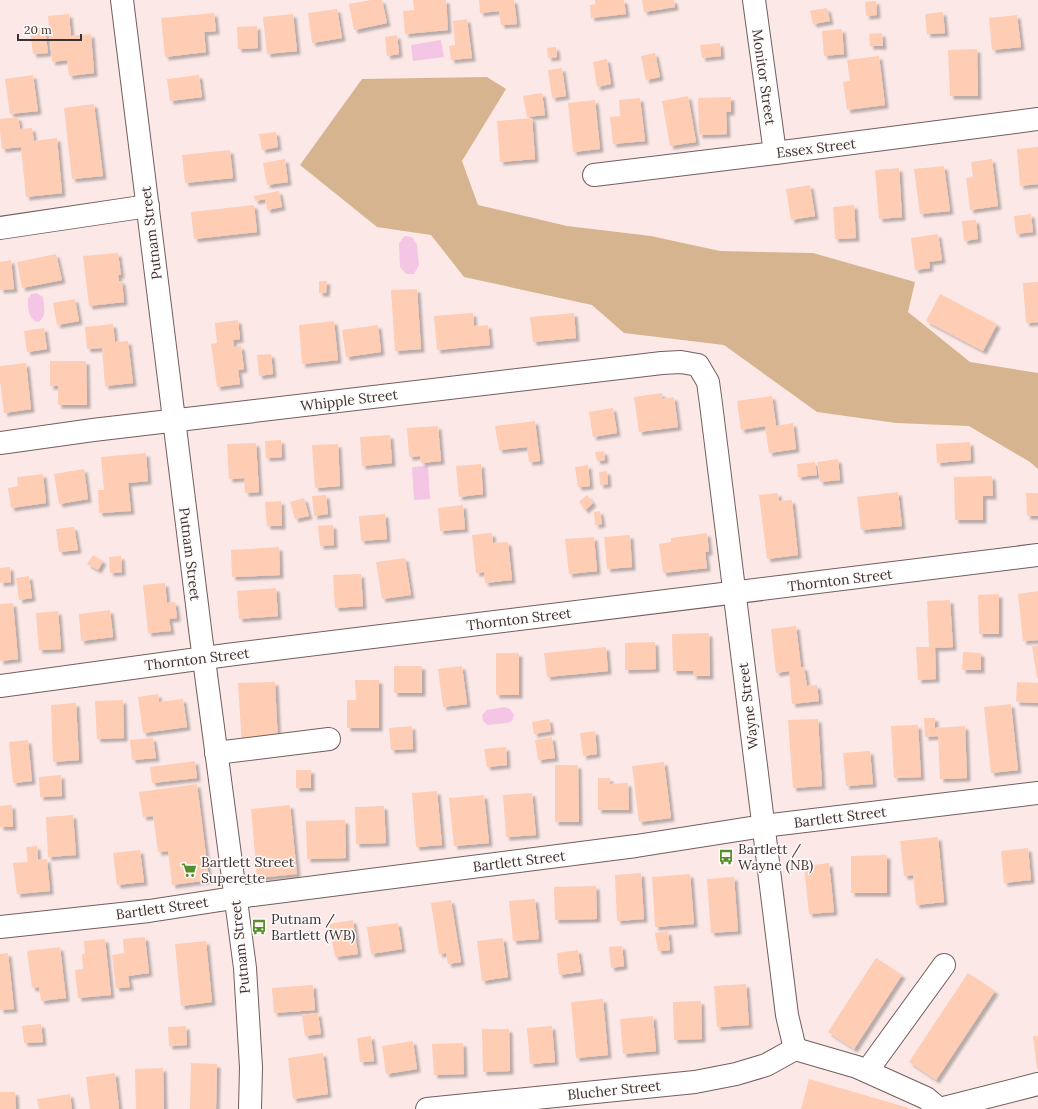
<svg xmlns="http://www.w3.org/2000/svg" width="1038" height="1109" font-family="Lora,serif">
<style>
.green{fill:#d6b48f}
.water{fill:#f4c5e4}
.building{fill:#ffccb4;filter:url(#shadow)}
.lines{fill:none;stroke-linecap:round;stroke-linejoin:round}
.minor-casing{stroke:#725e5c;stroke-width:24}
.minor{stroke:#fff;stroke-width:22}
.labels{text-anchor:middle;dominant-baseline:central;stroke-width:3;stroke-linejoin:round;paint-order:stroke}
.street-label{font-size:14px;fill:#3b3231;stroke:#fffafa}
.poi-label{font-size:14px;fill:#3b3231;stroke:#fffafa;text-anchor:start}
</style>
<defs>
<filter id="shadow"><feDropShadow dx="3.5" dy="3.5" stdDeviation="1" flood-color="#0004"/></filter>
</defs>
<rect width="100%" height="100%" fill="#fce9e7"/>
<!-- green -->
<path class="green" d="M487 77 506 89 462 161 478 205 567 226 651 236 720 251 813 253 915 282 908 312 970 362 1038 373V469L1030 462 969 426 896 423 817 412 724 345 624 333 592 305 464 277 431 235 377 227 300 165 362 79Z"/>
<!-- water -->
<g class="water">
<path d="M441 40 444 57 413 61 411 45Z"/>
<path d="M404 236 412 237 417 245 419 265 414 274H406L400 267 399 244Z"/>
<path d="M36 293 43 297C44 307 47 315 39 322 28 320 28 308 28 299L31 294Z"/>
<path d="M428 466 430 499 414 500 412 467Z"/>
<path d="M505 707 510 709 514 715 512 721 507 723 488 725 483 721 482 715 487 710Z"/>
</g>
<!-- building -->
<g class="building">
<path d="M371 0H382L387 23 354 30 349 4Z"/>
<path d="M413 0H446L448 30 405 34 403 11 414 10Z"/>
<path d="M479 0H514L517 24 501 25 499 11 480 13Z"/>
<path d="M595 0H624L626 14 591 18 590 5 595 4Z"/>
<path d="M642 0H674L675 7 644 12Z"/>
<path d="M876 1 877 15 866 16 865 2Z"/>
<path d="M827 8 830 21 813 24 810 11Z"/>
<path d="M337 9 342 38 312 43 308 13Z"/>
<path d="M943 12 945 33 927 34 925 14Z"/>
<path d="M214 13 216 31 204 32 206 52 165 57 161 18Z"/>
<path d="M69 14 71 36 91 34 94 73 69 76 67 60 52 62 48 16Z"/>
<path d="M293 14 297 51 267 54 263 17Z"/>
<path d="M1017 15 1021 47 992 50 989 18Z"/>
<path d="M467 19 472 58 451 60 449 46 455 45 453 21Z"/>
<path d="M257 26 258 48 238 49 237 27Z"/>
<path d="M45 27 48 53 33 54 30 29Z"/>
<path d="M842 29 844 54 824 56 822 31Z"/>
<path d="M882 33 883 46H870L869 34Z"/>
<path d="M397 35 399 54 387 56 385 37Z"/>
<path d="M720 43 721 56 702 58 700 45Z"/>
<path d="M556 47 557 57 548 58 547 48Z"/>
<path d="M977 49 978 96H950L948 50Z"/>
<path d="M655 53 660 77 646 80 641 56Z"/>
<path d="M879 56 885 105 847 110 843 82 850 81 847 60Z"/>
<path d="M607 59 611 84 597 87 593 62Z"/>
<path d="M562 68 566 96 552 98 548 70Z"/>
<path d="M33 75 38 111 10 114 5 79Z"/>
<path d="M199 75 202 97 170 101 167 79Z"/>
<path d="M542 93 545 115 527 117 523 96Z"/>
<path d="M688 96 696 142 670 146 662 101Z"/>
<path d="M731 97V112H726L727 134 699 135 698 98Z"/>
<path d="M640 98 645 141 613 144 610 117 620 116 619 100Z"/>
<path d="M595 100 600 149 573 152 568 103Z"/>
<path d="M94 104 103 176 72 179 64 108Z"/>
<path d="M18 117 20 129 32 128 34 141 57 138 62 193 26 197 21 147 2 149 0 131V119Z"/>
<path d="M532 118 535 159 500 162 497 121Z"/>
<path d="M276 132 278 147 262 150 259 134Z"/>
<path d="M1038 147V184L1020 186 1017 149Z"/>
<path d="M230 150 233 178 185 183 182 155Z"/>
<path d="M285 159 288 182 267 185 263 163Z"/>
<path d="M992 159 998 206 970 210 966 178 973 177 971 162Z"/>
<path d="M944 166 950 211 920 214 914 169Z"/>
<path d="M899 168 902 217 879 219 875 170Z"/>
<path d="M810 185 815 216 791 220 786 189Z"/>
<path d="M279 191 282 207 267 210 265 199 255 201 254 196Z"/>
<path d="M254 205 257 232 194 239 191 212Z"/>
<path d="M854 205 856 238 835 239 833 207Z"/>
<path d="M1031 214 1033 232 1016 234 1014 216Z"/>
<path d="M976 220 978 239 964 241 962 221Z"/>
<path d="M938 234 942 260 929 262 930 268 915 270 911 238Z"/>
<path d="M118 253 121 275H118L119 281H122L124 302 89 306 83 256Z"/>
<path d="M56 254 62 280 22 288 17 262Z"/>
<path d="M11 260 14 289 0 290V262Z"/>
<path d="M319 281H327L326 293H319Z"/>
<path d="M1038 282V322L1026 323 1023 283Z"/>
<path d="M417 289 421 349 395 351 391 290Z"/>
<path d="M940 294 997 324 983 351 926 321Z"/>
<path d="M75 299 79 321 57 325 53 303Z"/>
<path d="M473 313 474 326 488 325 490 345 437 350 434 316Z"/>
<path d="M574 313 576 338 533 342 530 317Z"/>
<path d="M238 320 240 339 233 340 234 347 241 346 244 369 238 370 240 384 217 387 211 344 217 343 215 323Z"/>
<path d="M334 321 338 360 302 364 299 325Z"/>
<path d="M113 324 115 342 128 341 133 383 105 386 102 348 87 349 85 327Z"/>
<path d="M378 325 381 352 346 357 342 330Z"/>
<path d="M44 328 47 349 27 352 24 331Z"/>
<path d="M271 354 273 374 259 376 257 355Z"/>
<path d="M50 361H86L87 405H58V386H50Z"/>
<path d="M26 363 31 409 4 413 0 381V366Z"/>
<path d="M662 393V399L674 397 678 427 639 432 634 397Z"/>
<path d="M772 396 776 426 793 423 796 449 769 453 765 426 741 430 737 401Z"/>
<path d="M613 408 617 433 593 437 589 412Z"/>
<path d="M535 421 540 461 529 462 527 447 499 450 495 426Z"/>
<path d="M438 426 441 461 421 463 420 456 409 457 407 428Z"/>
<path d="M390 435 392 463 362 466 360 437Z"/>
<path d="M281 440 282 457 266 458 265 441Z"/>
<path d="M970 442 971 460 937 463 936 444Z"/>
<path d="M256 443 259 492 245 493 244 478 229 479 227 444Z"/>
<path d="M338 444 340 486 315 488 312 445Z"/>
<path d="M604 451 605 460 597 461 595 452Z"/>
<path d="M146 453 148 481 128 483 131 511 99 513 98 490H104L101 457Z"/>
<path d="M838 459 840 480 820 482 817 462Z"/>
<path d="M815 462 817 475 798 477 797 464Z"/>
<path d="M481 464 483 494 459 497 456 466Z"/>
<path d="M588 465 590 486 578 487 575 467Z"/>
<path d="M84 469 88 499 59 504 54 474Z"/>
<path d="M607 471 608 484 600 485 599 472Z"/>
<path d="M43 474 46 503 11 508 8 488 18 486 17 477Z"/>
<path d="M992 476 993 496H983V520H955L954 477Z"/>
<path d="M898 492 902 526 861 530 857 497Z"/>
<path d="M778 493 779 501 792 500 798 555 767 559 759 495Z"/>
<path d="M1026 493H1038V516H1027Z"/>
<path d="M326 495 328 514 314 516 312 496Z"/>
<path d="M587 495 593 503 585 510 579 502Z"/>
<path d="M304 498 309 516 295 519 290 502Z"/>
<path d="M281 501 282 526H267L265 502Z"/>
<path d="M463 505 465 529 440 531 438 508Z"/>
<path d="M600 511 602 524 595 525 594 512Z"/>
<path d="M385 514 387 539 361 541 359 516Z"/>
<path d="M333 525 334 545 320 546 318 526Z"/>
<path d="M74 527 78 550 59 552 56 529Z"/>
<path d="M492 533 493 543 508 542 512 580 485 583 484 572 476 573 472 535Z"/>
<path d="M707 533 709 552H705L707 568 663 573 659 544 671 542V538Z"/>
<path d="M630 535 632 567 607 569 604 537Z"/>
<path d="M594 537 597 571 569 574 565 539Z"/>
<path d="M279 547 280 575 232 577 231 550Z"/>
<path d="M93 555 103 561 98 570 87 564Z"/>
<path d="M121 556 122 572 110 573 109 557Z"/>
<path d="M405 558 411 595 382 599 376 562Z"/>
<path d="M10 567 11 582 0 583V568Z"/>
<path d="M361 574 363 606 335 608 333 575Z"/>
<path d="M29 576 32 598 19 600 16 578Z"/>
<path d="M165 583 167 603 175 602 177 618 169 619 171 631 148 633 143 585Z"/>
<path d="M276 588 278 616 239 619 237 591Z"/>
<path d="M1038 591V640L1023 641 1018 594Z"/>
<path d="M999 594V634H979L978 595Z"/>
<path d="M950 600 953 647 935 648 936 679 918 680 916 647H929L927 601Z"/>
<path d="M13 603 18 659 0 661V604Z"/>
<path d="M110 610 113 637 81 641 79 614Z"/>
<path d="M58 611 61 649 39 650 36 613Z"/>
<path d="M796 626 801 667H804L807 686 817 685 819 701 792 704 789 671 776 673 771 629Z"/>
<path d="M709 633 710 676H693V671H673L672 634Z"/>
<path d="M655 642 656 669 625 670V643Z"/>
<path d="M1038 645V678H1037L1032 646Z"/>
<path d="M606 647 608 671 547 677 544 653Z"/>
<path d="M963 652 981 653V670H962Z"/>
<rect x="496" y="653" width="23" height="42"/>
<rect x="394" y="666" width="28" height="27"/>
<path d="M462 666 467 704 443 707 438 669Z"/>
<path d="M355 680H379V728H347V700H356Z"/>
<path d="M275 682 278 744 242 746 238 683Z"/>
<path d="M1017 682 1038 683V703L1016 702Z"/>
<path d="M158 694 159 702 183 699 187 727 143 733 138 697Z"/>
<path d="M123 700 124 738 97 739 95 701Z"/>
<path d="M76 703 79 760 53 762 51 705Z"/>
<path d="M1011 704 1018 770 991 773 984 707Z"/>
<path d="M924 718H935V728L965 726 967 778 940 779 938 736 925 737Z"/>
<path d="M549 719 551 731 534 734 532 722Z"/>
<path d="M818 719 822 786 793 788 788 720Z"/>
<path d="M918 725 921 777 894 778 891 726Z"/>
<path d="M412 726 413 749 391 750 389 728Z"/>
<path d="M595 731 597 754 583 756 580 733Z"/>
<path d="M552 737 555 758 538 760 535 740Z"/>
<path d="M153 738 156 758 132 760 130 740Z"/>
<path d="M28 740 32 781 13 783 9 742Z"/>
<path d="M506 747 507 765 487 767 484 749Z"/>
<path d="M870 751 873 784 846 786 843 753Z"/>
<path d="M195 761 197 778 152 783 150 767Z"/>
<path d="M664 762 671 818 639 822 632 766Z"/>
<path d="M555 765H578L579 822H555Z"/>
<rect x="296" y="770" width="15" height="18"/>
<path d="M61 775 62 796 40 797 39 777Z"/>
<path d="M598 778H610V784L628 783 629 810H598Z"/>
<path d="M197 784 209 880 172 885 168 851 158 852 153 816 143 817 139 792Z"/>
<path d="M437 791 442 845 416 847 412 793Z"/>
<path d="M532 793 536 835 506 837 503 795Z"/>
<path d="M484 795 489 843 454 846 449 798Z"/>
<path d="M12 805 13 827H0V806Z"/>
<path d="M290 805 297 874 257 878 251 809Z"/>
<path d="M384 806 386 843 356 844 355 807Z"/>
<path d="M73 815 76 855 48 857 46 817Z"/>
<path d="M345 820 346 858 307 859 306 821Z"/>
<path d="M938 837 944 902 916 905 913 875 904 876 900 841Z"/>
<path d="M37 846 38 860 47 859 50 891 17 894 13 863 28 862 26 847Z"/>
<path d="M1028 848 1031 880 1004 883 1001 851Z"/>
<path d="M140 850 144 882 117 885 113 853Z"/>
<path d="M887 855V893H851V856Z"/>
<path d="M829 863 834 912 809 914 804 866Z"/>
<path d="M641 873 644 919 617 921 615 875Z"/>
<path d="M690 874 694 924 655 927 652 877Z"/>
<path d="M734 877 738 931 711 933 707 879Z"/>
<path d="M596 886 597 919 555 920 554 887Z"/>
<path d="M535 899 539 939 513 941 509 901Z"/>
<path d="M451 900 461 962 448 964 446 953 439 954 431 903Z"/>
<path d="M353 920 358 954 335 957 329 924Z"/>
<path d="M398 923 402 949 371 954 367 927Z"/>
<path d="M668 931 670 950 658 951 655 933Z"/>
<path d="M145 937 149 973 128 976 130 987 116 988 112 955 124 953 123 939Z"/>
<path d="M503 938 508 977 482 981 477 941Z"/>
<path d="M105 939 111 995 78 998 75 970 83 969 82 954H85L84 941Z"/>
<path d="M206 941 212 1002 181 1006 175 944Z"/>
<path d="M622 946 624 966 611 968 609 947Z"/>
<path d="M60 947 66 998 41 1001 39 987 32 988 27 951Z"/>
<path d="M578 950 581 972 559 975 557 953Z"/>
<path d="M8 953 14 1009 0 1010V954Z"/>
<path d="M876 958 902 975 854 1049 828 1032Z"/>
<path d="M968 973 995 991 936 1080 909 1062Z"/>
<path d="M746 984 749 1025 717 1027 714 986Z"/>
<path d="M313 985 315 1010 274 1013 272 988Z"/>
<path d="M603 999 608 1055 576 1058 571 1002Z"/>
<path d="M701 1001 702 1039 674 1040 673 1002Z"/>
<path d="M318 1013 321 1034 305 1036 302 1015Z"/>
<path d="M653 1016 656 1051 623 1054 620 1019Z"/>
<path d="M41 1024 43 1042 24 1043 22 1026Z"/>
<path d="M186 1026 187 1045 169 1046 168 1027Z"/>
<path d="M552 1026 555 1062 530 1064 527 1028Z"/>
<path d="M482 1029H509L510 1071 483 1072Z"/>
<path d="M371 1036 374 1061 360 1062 357 1038Z"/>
<path d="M1033 1036H1038V1069H1037Z"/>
<path d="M413 1041 417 1069 386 1074 382 1046Z"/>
<path d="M463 1043 464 1074 434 1075 432 1044Z"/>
<path d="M323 1053 328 1094 293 1099 288 1058Z"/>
<path d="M191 1063 217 1064 216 1109H190Z"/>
<path d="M163 1068 164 1109H136L135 1069Z"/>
<path d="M115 1073 119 1109H90L86 1077Z"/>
<path d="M809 1079 909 1108 908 1109H801Z"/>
<path d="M0 1092H15L16 1109H0Z"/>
<path d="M70 1094 72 1109H39L37 1099Z"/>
</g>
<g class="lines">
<!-- minor casing -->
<g class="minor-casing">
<g id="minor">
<path d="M122 0 201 637 245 968 251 1067 250 1109"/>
<path d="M754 0 775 153"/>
<path d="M594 175 775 153 1038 119"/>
<path d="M0 228 148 206"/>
<path d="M0 443 93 430 662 363 681 362 698 365 708 382 711 404 787 1015 795 1049"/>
<path d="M0 686 227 655 1038 555"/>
<path d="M216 753 329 739"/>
<path d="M0 927 149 911 253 895 636 846 763 826 1038 793"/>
<path d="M795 1049 857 1067 926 1098 939 1109"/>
<path d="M867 1071 944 965"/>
<path d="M427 1109 695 1082 736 1074 766 1065 795 1049"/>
<path d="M940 1109 1038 1084"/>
</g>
</g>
<!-- minor -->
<use href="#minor" class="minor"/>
</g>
<!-- icons -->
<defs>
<g id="bus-bare" transform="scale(1.2)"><path d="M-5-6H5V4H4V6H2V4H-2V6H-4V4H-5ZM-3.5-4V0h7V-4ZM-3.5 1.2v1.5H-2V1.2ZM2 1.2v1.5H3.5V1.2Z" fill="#538f2d" stroke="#fffafa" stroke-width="2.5" paint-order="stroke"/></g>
<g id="supermarket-bare" transform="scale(1.2)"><path d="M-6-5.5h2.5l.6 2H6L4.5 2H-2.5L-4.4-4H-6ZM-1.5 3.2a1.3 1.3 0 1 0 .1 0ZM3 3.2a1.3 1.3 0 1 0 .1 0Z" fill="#538f2d" stroke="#fffafa" stroke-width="2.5" paint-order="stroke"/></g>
</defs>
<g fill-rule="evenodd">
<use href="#bus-bare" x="726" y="857"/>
<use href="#supermarket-bare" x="189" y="870"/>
<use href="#bus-bare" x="259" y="927"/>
</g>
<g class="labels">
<!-- street labels -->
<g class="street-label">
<text transform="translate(764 77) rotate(82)">Monitor Street</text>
<text transform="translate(816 148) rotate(-7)">Essex Street</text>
<text transform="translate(151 233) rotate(-97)">Putnam Street</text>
<text transform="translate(349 400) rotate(-7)">Whipple Street</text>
<text transform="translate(190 554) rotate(83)">Putnam Street</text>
<text transform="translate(840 580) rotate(-7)">Thornton Street</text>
<text transform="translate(519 619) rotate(-7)">Thornton Street</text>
<text transform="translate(197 659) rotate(-7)">Thornton Street</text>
<text transform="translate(748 706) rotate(-97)">Wayne Street</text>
<text transform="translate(840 817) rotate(-7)">Bartlett Street</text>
<text transform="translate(519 861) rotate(-7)">Bartlett Street</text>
<text transform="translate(162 908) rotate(-8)">Bartlett Street</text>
<text transform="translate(240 947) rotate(-96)">Putnam Street</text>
<text transform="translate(614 1090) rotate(-6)">Blucher Street</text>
</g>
<!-- poi labels -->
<g class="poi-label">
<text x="738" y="849">Bartlett /<tspan x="738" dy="16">Wayne (NB)</tspan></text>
<text x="201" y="862">Bartlett Street<tspan x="201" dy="16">Superette</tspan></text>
<text x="271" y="919">Putnam /<tspan x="271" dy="16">Bartlett (WB)</tspan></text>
</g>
</g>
<!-- scale -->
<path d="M18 34v6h63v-6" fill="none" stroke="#3b3231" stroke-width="2"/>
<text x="24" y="34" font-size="12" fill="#3b3231" stroke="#fffafa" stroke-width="3" paint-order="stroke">20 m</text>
</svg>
